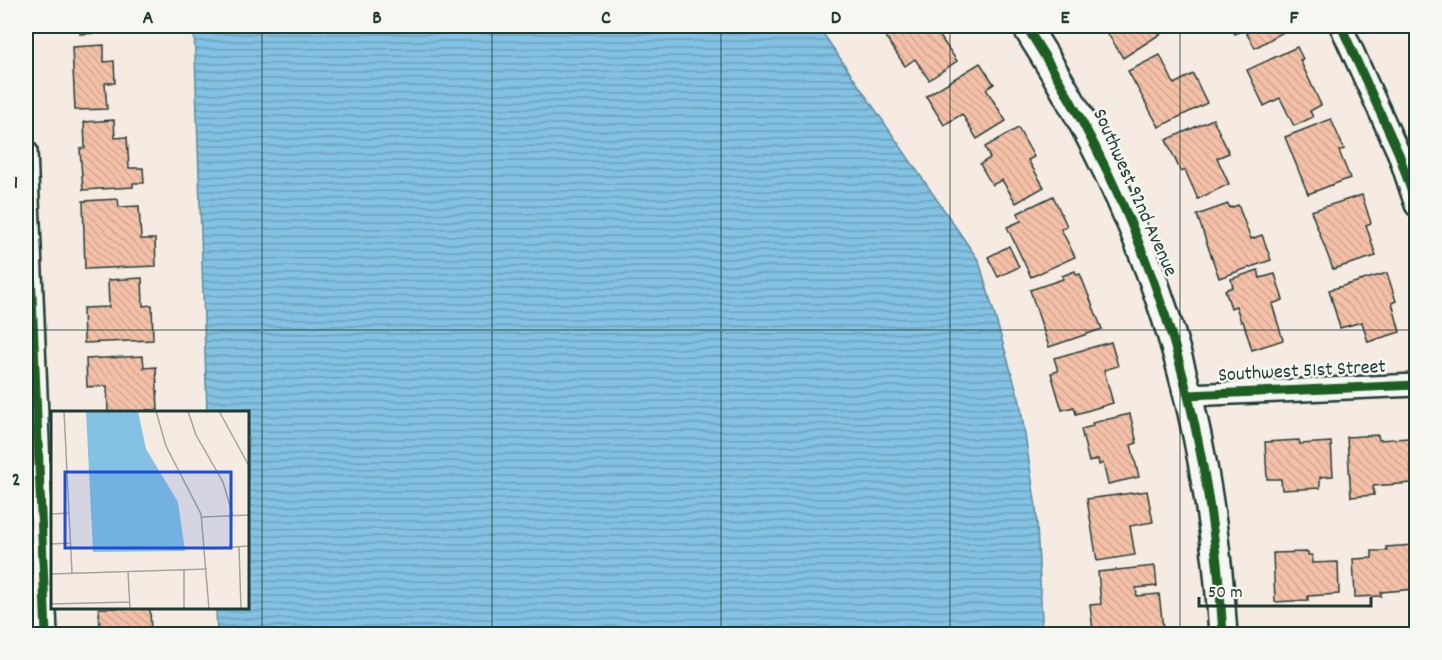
<svg xmlns="http://www.w3.org/2000/svg" width="1442" height="660" font-family="Dekko,sans-serif">
<style>
.water{fill:url(#water-rules);stroke:#5b8d9d;stroke-width:1.5}
.building{fill:url(#building-back-hatch);stroke:#1f3d34;stroke-width:1.5}
.lines{fill:none;stroke-linecap:round;stroke-linejoin:round}
.minor-casing{stroke:#1f3d34;stroke-width:26}
.tertiary-casing{stroke:#1f3d34;stroke-width:32}
.minor{stroke:#f6f6f2;stroke-width:21}
.tertiary{stroke:#f6f6f2;stroke-width:27}
.cycleway-casing{stroke:#f6f6f2;stroke-width:13}
.cycleway{stroke:#1b5e20;stroke-width:9}
.grid{fill:none;stroke:#1f3d34;stroke-width:1.5;stroke-opacity:0.55}
.labels{text-anchor:middle;dominant-baseline:central;stroke-width:5;stroke-linejoin:round;paint-order:stroke}
.street-label{font-size:20px;fill:#1f3d34;stroke:#f6f6f2}
.inset-road{fill:none;stroke:#a0a59d;stroke-width:1.5}
.view{fill:#1d4ed8;fill-opacity:0.15;stroke:#1d4ed8;stroke-width:3}
.inset-edge{fill:none;stroke:#1f3d34;stroke-width:3}
.neatline{fill:none;stroke:#1f3d34;stroke-width:2}
.grid-label{font-size:20px;text-anchor:middle;font-weight:bold;fill:#1f3d34}
</style>
<defs>
<pattern id="water-rules" width="6" height="5" patternUnits="userSpaceOnUse" patternTransform="scale(1.5)"><rect width="6" height="5" fill="#83c2e3"/><path d="M0 2.5h6" fill="none" stroke="#6b9fb9"/></pattern>
<pattern id="building-back-hatch" width="6" height="6" patternUnits="userSpaceOnUse" patternTransform="scale(1.5)"><rect width="6" height="6" fill="#f5c0a8"/><path d="M-1 5l2 2M0 0l6 6M5-1l2 2" fill="none" stroke="#d2a691"/></pattern>
</defs>
<rect width="100%" height="100%" fill="#f6ebe3"/>
<filter id="ink" filterUnits="userSpaceOnUse"><feTurbulence type="fractalNoise" baseFrequency=".0167" numOctaves="2"/><feDisplacementMap in="SourceGraphic" scale="12" xChannelSelector="R" yChannelSelector="G"/><feConvolveMatrix kernelMatrix="1 2 1 2 8 2 1 2 1" color-interpolation-filters="sRGB"/></filter>
<g filter="url(#ink)">
<!-- water -->
<path class="water" d="M194 26H818L979 261 1020 402 1036 507 1042 619 1040 634H217L216 608H248V412H207Z"/>
<!-- building -->
<g class="building">
<path d="M80 26H117V32L80 34Z"/>
<path d="M894 26H946L937 32 957 61 929 80 915 59 905 66 883 33Z"/>
<path d="M1103 26H1165L1168 29 1123 58Z"/>
<path d="M1231 26H1282L1285 31 1255 48 1244 29 1235 34Z"/>
<path d="M104 45V62L114 61 115 83H105L107 109 75 110 72 47Z"/>
<path d="M1297 47 1303 59 1300 60 1321 105 1310 111 1313 117 1294 126 1280 98 1264 106 1247 70Z"/>
<path d="M1160 55 1174 84 1193 74 1207 103 1159 127 1128 71Z"/>
<path d="M980 63 994 84 986 89 1006 121 977 139 962 114 944 125 926 96Z"/>
<path d="M1213 119 1229 153 1217 158 1229 184 1198 199 1185 170 1181 172 1166 140Z"/>
<path d="M1331 119 1344 149 1339 151 1350 178 1308 194 1285 137Z"/>
<path d="M114 120 115 138 127 137 129 168H143L144 183H133V187L83 190 80 149 85 148 84 122Z"/>
<path d="M1018 128 1034 157 1028 160 1044 187 1016 203 1002 180 992 185 980 164 990 158 985 147Z"/>
<path d="M1362 195 1371 223 1366 225 1376 256 1333 269 1311 211Z"/>
<path d="M1053 196 1067 226 1061 229 1075 257 1031 277 1007 227 1021 221 1018 213Z"/>
<path d="M118 199 119 207 139 206 141 239H155L156 266 85 269 83 201Z"/>
<path d="M1228 204 1230 208 1238 205 1251 239 1262 235 1271 260 1219 278 1197 215Z"/>
<path d="M1009 246 1019 267 998 277 988 257Z"/>
<path d="M1258 270 1260 278 1275 274 1283 300 1272 304 1283 340 1252 350 1243 321 1241 322 1236 306 1231 308 1225 290 1233 287 1231 279Z"/>
<path d="M1075 271 1077 275 1080 274 1102 329 1049 347 1030 290 1063 279 1062 276Z"/>
<path d="M1387 273 1396 301 1392 303 1400 332 1368 342 1362 322 1340 328 1329 290Z"/>
<path d="M142 278 143 306 152 305 153 340 84 343 83 308 109 307 108 280Z"/>
<path d="M1111 342 1118 366 1104 370 1113 403 1076 414 1074 407 1062 410 1051 373 1058 371 1054 358Z"/>
<path d="M143 356 144 368 156 367 158 410H146V412H108L107 386 87 387 86 359Z"/>
<path d="M1130 414 1137 443 1131 445 1139 477 1108 484 1103 463 1099 465 1098 459 1089 462 1081 429 1093 426 1092 423Z"/>
<path d="M1378 435 1379 440 1409 438 1412 483 1373 486 1374 495 1351 497 1347 437Z"/>
<path d="M1299 440 1300 444 1331 442 1333 476 1320 477V488L1282 490 1281 479H1267L1265 442Z"/>
<path d="M1147 491 1153 522 1130 526 1135 555 1097 561 1087 499Z"/>
<path d="M1414 545 1416 589 1381 592V596L1355 597 1353 559 1372 558V551H1387L1386 547Z"/>
<path d="M1308 552V555H1312V563L1338 562 1339 594 1308 596V600L1275 602 1273 553Z"/>
<path d="M1155 566 1157 586 1136 588 1137 596 1159 594 1163 628 1105 634V630L1093 631 1090 605 1101 604 1098 572Z"/>
<path d="M99 608H150L151 634H173H100Z"/>
</g>
<g class="lines">
<!-- minor casing -->
<g class="minor-casing">
<g id="minor">
<path d="M1341 26 1399 154 1416 205"/>
<path d="M26 151 46 634"/>
<path d="M1189 395 1416 385"/>
<path d="M26 620 45 619"/>
</g>
</g>
<!-- tertiary casing -->
<g class="tertiary-casing">
<path id="tertiary" d="M1026 26C1150 220 1209 405 1223 634"/>
</g>
<!-- minor -->
<use href="#minor" class="minor"/>
<!-- tertiary -->
<use href="#tertiary" class="tertiary"/>
<!-- cycleway casing -->
<g class="cycleway-casing">
<g id="cycleway">
<path d="M1026 26C1150 220 1209 405 1223 634"/>
<path d="M1341 26 1399 154 1416 205"/>
<path d="M26 151 46 634"/>
<path d="M1189 395 1416 385"/>
</g>
</g>
<!-- cycleway -->
<use href="#cycleway" class="cycleway"/>
</g>
</g>
<!-- grid -->
<path class="grid" d="M262 26V634M492 26V634M721 26V634M950 26V634M1180 26V634M26 330H1416"/>
<g class="labels">
<!-- street labels -->
<g class="street-label">
<text transform="translate(1134 193) rotate(66)">Southwest 92nd Avenue</text>
<text transform="translate(1302 372) rotate(-3)">Southwest 51st Street</text>
</g>
</g>
<!-- overview -->
<g transform="translate(51 411)">
<rect width="198" height="198" fill="#f6ebe3"/>
<path d="M35 0H87L95 38 127 91 134 140 42 141Z" fill="#83c2e3"/>
<path class="inset-road" d="M13 0 21 162M105 0 115 35 150 103 158 198M137 0 145 24 172 71 182 105M168 0 198 55M0 103 18 102M151 106 198 104M0 133 19 132M188 136 190 198M155 138 198 135M77 160 79 198M0 163 156 158M0 193 78 191M133 198V159"/>
<path class="view" d="M14 61H180V137H14Z"/>
<rect width="198" height="198" class="inset-edge"/>
</g>
<!-- margin -->
<rect width="1442" height="660" fill="none" stroke="#f6f6f2" stroke-width="66"/>
<!-- scale -->
<path d="M1199 597v9h172v-9" fill="none" stroke="#1f3d34" stroke-width="3"/>
<text x="1208" y="597" font-size="18" fill="#1f3d34" stroke="#f6f6f2" stroke-width="4.5" paint-order="stroke">50 m</text>
<rect x="33" y="33" width="1376" height="594" class="neatline"/>
<g class="grid-label">
<text x="148" y="23">A</text>
<text x="377" y="23">B</text>
<text x="606" y="23">C</text>
<text x="836" y="23">D</text>
<text x="1065" y="23">E</text>
<text x="1294" y="23">F</text>
<text x="16" y="188">1</text>
<text x="16" y="485">2</text>
</g>
</svg>
